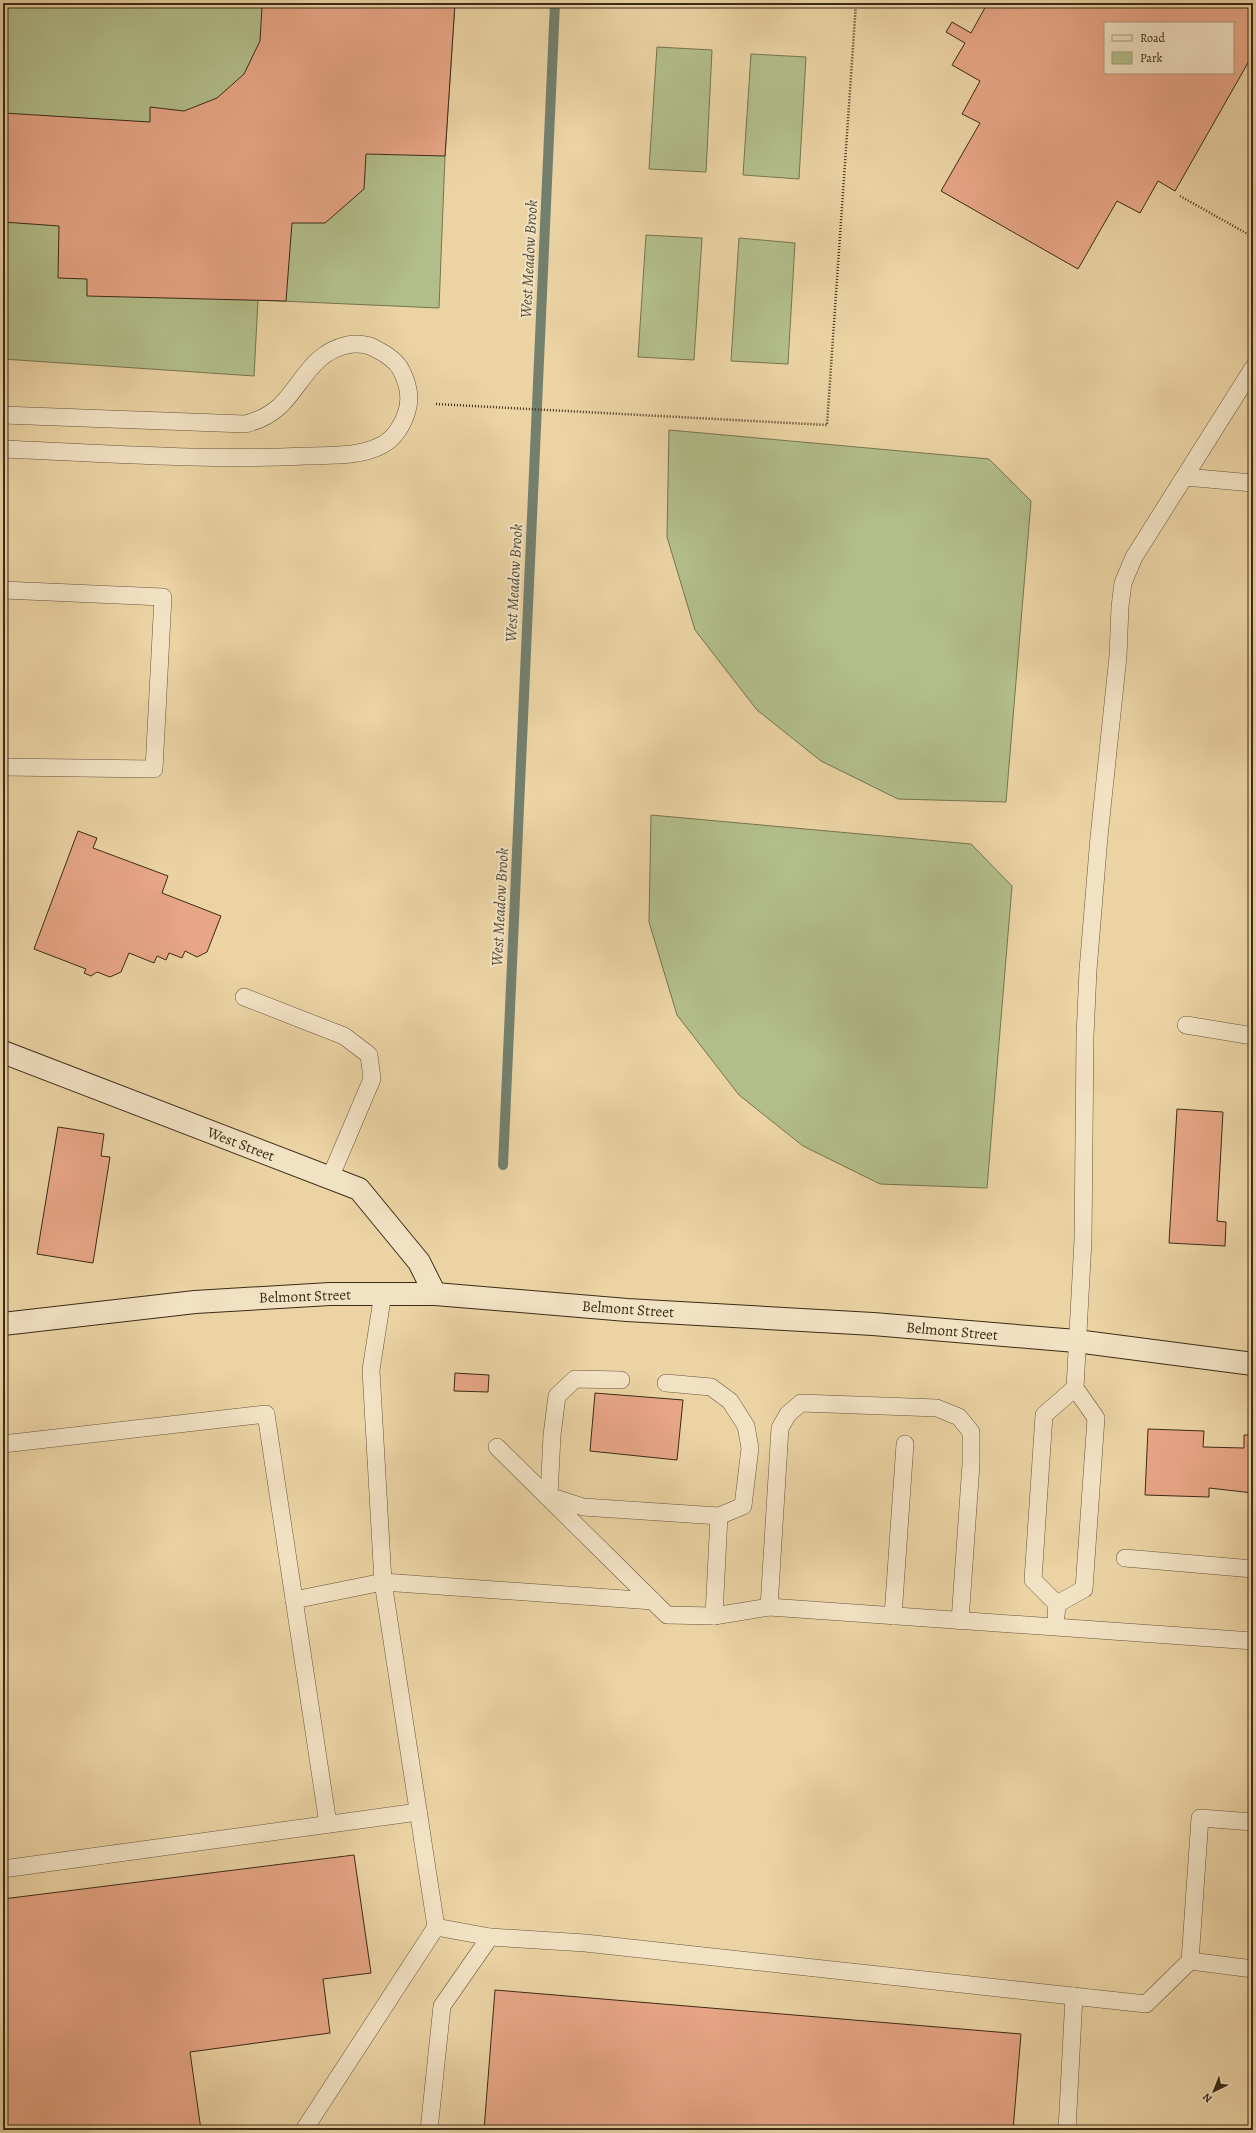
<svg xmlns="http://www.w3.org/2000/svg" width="1256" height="2133" font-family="Alegreya,serif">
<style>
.green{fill:#b2be8a;stroke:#767450}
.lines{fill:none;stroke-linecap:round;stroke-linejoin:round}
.stream{stroke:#73806e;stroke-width:10}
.building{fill:#e7a686;stroke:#3b2b16;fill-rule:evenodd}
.lane-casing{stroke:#67553a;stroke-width:18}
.secondary-casing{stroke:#3b2b16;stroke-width:24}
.path{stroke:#3b2b16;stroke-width:2.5;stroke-dasharray:1 2;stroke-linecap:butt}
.lane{stroke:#f2e2c4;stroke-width:17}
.secondary{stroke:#f2e2c4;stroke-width:22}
.labels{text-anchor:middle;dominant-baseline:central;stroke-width:4;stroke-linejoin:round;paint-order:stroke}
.street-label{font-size:15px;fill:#3b2b16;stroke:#f2e2c4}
.water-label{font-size:16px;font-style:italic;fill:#524e3a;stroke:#f2e2c4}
</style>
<rect width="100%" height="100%" fill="#ebd3a4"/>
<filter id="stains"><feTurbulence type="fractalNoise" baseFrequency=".005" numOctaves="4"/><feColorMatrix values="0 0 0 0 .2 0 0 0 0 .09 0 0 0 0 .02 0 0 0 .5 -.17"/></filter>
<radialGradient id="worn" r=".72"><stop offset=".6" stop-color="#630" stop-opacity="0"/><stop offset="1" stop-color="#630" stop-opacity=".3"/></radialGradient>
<!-- green -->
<g class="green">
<path d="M3 3H455L445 156 439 308 258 300 254 376 3 359Z"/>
<path d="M657 47 712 50 706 172 649 169Z"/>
<path d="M751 54 806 57 799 179 743 175Z"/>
<path d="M646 235 702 238 694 360 638 357Z"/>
<path d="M739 238 795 243 788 364 731 361Z"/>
<path d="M669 430 989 459 1031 501 1006 802 898 799 821 761 757 710 695 630 667 537Z"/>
<path d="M651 815 971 844 1012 886 987 1188 880 1184 803 1146 739 1095 677 1015 649 922Z"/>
</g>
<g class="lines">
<!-- stream -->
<path class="stream" d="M503 1165 555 3"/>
</g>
<!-- building -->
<g class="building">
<path d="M272 3H455L445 156 366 154 364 189 325 223H292L286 301 87 296V279L58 278 59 226 3 222V113L150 122V107L184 111 217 98 244 74 260 41 262 6H272Z"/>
<path d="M985 3H1253V54L1175 191 1158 181 1140 213 1117 201 1078 269 941 191 980 123 962 114 980 81 952 65 965 43 946 32 952 22 971 33 987 4ZM1105 23H1233V73H1105Z"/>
<path d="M78 831 97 838 93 848 168 876 162 893 221 916 207 952 197 957 185 951 182 958 169 953 166 960 157 956 154 963 129 953 121 972 110 977 97 972 91 976 84 973 86 969 34 949Z"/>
<path d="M1177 1109 1223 1112 1217 1221 1226 1222 1225 1246 1169 1243Z"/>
<path d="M58 1127 104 1134 101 1156 110 1157 93 1263 37 1254Z"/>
<path d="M455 1373 489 1375 488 1392 454 1391Z"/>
<path d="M595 1393 683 1400 677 1460 590 1451Z"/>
<path d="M1148 1429 1204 1431 1203 1447 1244 1448V1435H1253V1493L1209 1488V1497L1145 1495Z"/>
<path d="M354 1855 371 1973 323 1979 330 2033 190 2052 201 2130H3V1899Z"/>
<path d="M495 1990 1021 2034 1013 2130H484Z"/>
</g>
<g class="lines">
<!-- lane casing -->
<g class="lane-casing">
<g id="lane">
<path d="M3 415 245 424C258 421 270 415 280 406 303 383 312 353 347 345 356 343 368 344 376 349 386 354 396 360 401 370 408 383 411 397 407 411 403 425 394 439 382 445 360 457 331 455 306 456 206 461 104 453 3 449"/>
<path d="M1185 477 1253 483"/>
<path d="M3 590 163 597 154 769 3 767"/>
<path d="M244 997 344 1036 369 1055 372 1079 330 1178"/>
<path d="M1186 1025 1253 1036"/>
<path d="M666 1383 711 1387 730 1401 746 1426 750 1448 743 1506 719 1516"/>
<path d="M3 1444 266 1414 328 1824"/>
<path d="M497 1447 667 1615 714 1616 769 1607 1253 1641"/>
<path d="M549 1496 552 1435 557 1396 575 1379 621 1380"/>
<path d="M552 1497 583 1507 719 1516 714 1616"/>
<path d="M1125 1558 1253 1569"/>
<path d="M294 1600 383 1582 653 1601"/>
<path d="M1057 1604 1084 1589 1096 1418 1075 1388 1083 1240 1085 1036 1088 970 1099 837 1118 656 1120 607 1123 583 1134 557 1253 368"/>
<path d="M769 1607 780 1428 788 1414 801 1403 937 1408 959 1417 971 1432V1464L960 1621"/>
<path d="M893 1616 905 1444"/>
<path d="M1056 1616 1057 1604 1033 1580 1044 1415 1075 1388"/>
<path d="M3 1869 418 1812"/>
<path d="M436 1927 490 1937 585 1943 1146 2004 1190 1961 1253 1969"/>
<path d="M1190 1961 1200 1818 1253 1822"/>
<path d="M304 2130 436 1927 383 1582 371 1370 383 1293"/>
<path d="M429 2130 442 2006 490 1937"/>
<path d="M1067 2130 1074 1996"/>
</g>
</g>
<!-- secondary casing -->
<g class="secondary-casing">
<g id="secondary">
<path d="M3 1052 359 1189 419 1262 435 1294"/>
<path d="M3 1324 195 1302 330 1294H435L627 1310 873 1324 1076 1341 1253 1364"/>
</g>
</g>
<!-- path -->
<g class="path">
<path d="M1180 196 1253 237"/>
<path d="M436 404 827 425 856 3"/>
</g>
<!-- lane -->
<use href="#lane" class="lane"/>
<!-- secondary -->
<use href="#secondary" class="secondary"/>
</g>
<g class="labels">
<!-- street labels -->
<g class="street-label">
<text transform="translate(241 1144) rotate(21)">West Street</text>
<text transform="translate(305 1296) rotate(-2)">Belmont Street</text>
<text transform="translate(628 1309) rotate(4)">Belmont Street</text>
<text transform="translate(952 1331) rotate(5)">Belmont Street</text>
</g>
<!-- water labels -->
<g class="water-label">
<text transform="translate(529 259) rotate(-87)">West Meadow Brook</text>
<text transform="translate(514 583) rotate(-87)">West Meadow Brook</text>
<text transform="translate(500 907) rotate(-87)">West Meadow Brook</text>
</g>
</g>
<!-- margin -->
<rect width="1256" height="2133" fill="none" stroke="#ebd3a4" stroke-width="16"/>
<rect x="4" y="4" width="1248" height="2125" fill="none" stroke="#3b2b16" stroke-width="2"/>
<rect x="8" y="8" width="1240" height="2117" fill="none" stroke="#3b2b16"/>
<!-- legend -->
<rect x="1104" y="22" width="130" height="52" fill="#f2e2c4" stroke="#a9997e"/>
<rect x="1112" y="35" width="20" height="6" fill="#f2e2c4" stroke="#a9997e"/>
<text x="1140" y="42" font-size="12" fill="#3b2b16">Road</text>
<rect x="1112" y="52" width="20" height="12" fill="#b2be8a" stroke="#a9997e"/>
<text x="1140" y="62" font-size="12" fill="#3b2b16">Park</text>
<!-- north arrow -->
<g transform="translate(1214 2091) rotate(223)" stroke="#f2e2c4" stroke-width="3" paint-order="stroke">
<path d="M0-3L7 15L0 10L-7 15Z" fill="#3b2b16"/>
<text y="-6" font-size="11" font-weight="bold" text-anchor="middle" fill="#3b2b16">N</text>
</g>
<rect width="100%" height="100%" filter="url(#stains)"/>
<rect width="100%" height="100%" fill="url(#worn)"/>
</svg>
